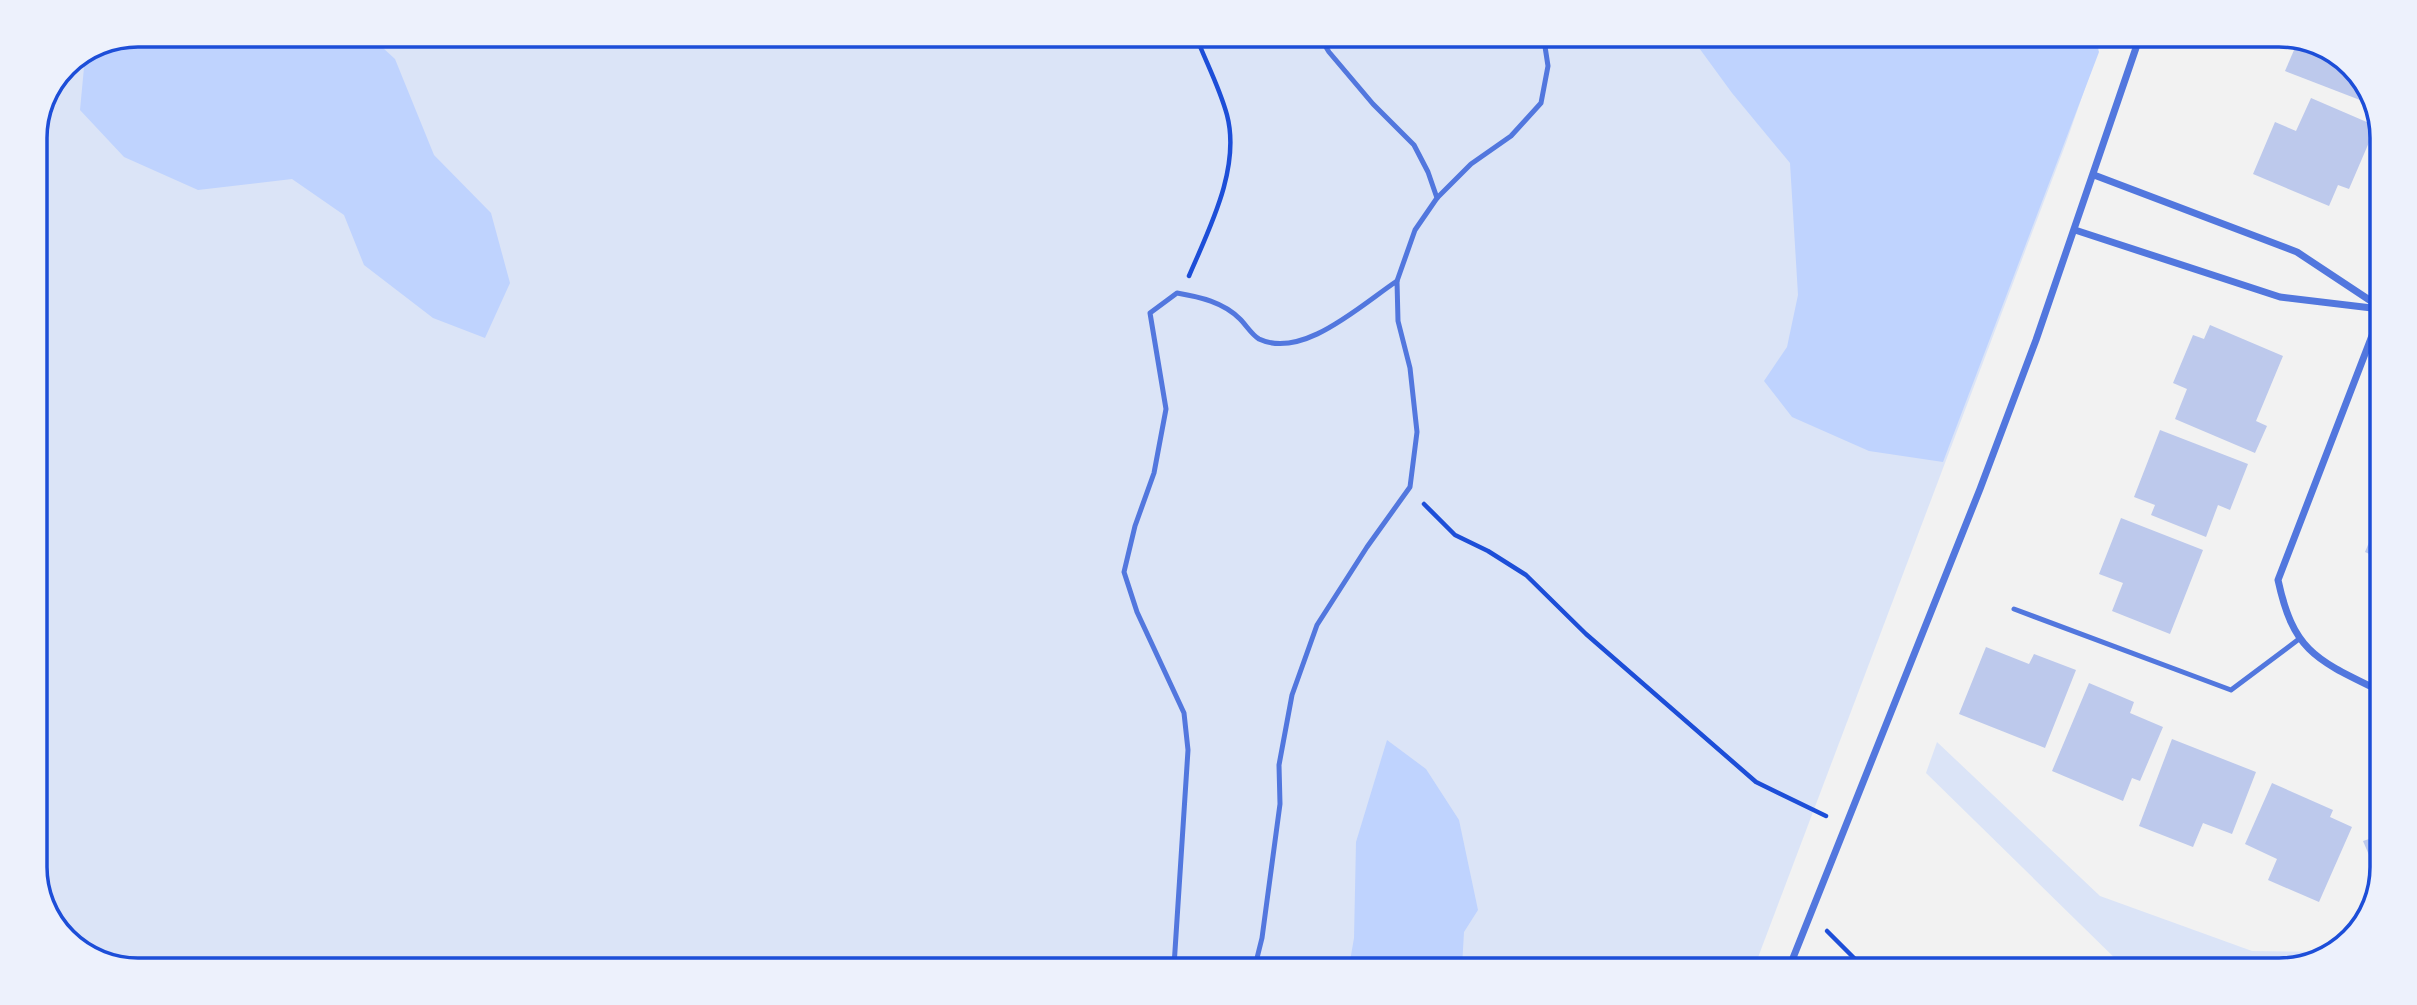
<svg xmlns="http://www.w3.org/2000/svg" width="2417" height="1005" font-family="Poppins,sans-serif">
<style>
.green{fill:#dbe4f7}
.water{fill:#bfd3fe}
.building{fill:#bdc9ec}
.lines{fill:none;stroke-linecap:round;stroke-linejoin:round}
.path{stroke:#1d4ed8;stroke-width:4.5}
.service{stroke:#5277de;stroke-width:5}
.minor{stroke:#5277de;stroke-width:7}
.rim{fill:none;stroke:#1d4ed8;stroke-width:3.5}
</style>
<rect width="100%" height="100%" fill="#f2f2f2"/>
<!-- green -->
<g class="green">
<path d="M138 35 2101 42 2066 143 1754 968 99 962 56 929 35 874V132L66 65Z"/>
<path d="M1937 742 2100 896 2252 951 2337 952 2279 970 2126 969 1926 773Z"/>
</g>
<!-- water -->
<g class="water">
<path d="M138 35 370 36 395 59 434 155 491 213 510 283 485 338 433 318 364 265 344 215 292 179 198 190 124 157 80 110 85 57Z"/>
<path d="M1694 41 2096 42 2099 52 1943 462 1869 451 1792 417 1764 381 1787 347 1798 295 1790 163 1732 93Z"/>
<path d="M1387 740 1426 769 1459 820 1478 910 1464 932 1462 967H1349L1354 938 1356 842Z"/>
</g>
<!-- building -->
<g class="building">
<path d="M2297 43H2318L2364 81 2373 105 2285 71Z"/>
<path d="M2311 98 2376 126 2349 189 2338 185 2329 206 2253 174 2275 122 2296 131Z"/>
<path d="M2210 325 2283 356 2256 421 2267 426 2255 453 2175 419 2187 389 2173 383 2193 335 2204 339Z"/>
<path d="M2160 430 2248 464 2230 510 2218 505 2206 537 2151 515 2155 505 2134 497Z"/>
<path d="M2121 518 2203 550 2170 634 2112 611 2123 583 2099 574Z"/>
<path d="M2378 521V558L2365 552Z"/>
<path d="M1986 647 2029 664 2034 654 2076 670 2045 748 1959 714Z"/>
<path d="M2089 683 2134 702 2130 713 2163 727 2140 781 2132 778 2123 801 2052 771Z"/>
<path d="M2172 739 2256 772 2232 834 2203 823 2193 847 2139 826Z"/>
<path d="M2272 783 2333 810 2330 817 2352 827 2319 902 2268 880 2277 859 2245 844Z"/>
<path d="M2375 837V869L2363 841Z"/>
</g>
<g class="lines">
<!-- path -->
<g class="path">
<path d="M1189 276C1209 229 1241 168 1227 115 1220 89 1207 64 1197 39"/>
<path d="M1424 504 1455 535 1488 551 1526 575 1586 634 1756 782 1826 816"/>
<path d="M1827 931 1865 969"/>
</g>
<!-- service -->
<g class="service">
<path d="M1321 39 1329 52 1373 104 1414 145 1428 172 1437 198"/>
<path d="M1397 281 1415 230 1437 198 1471 164 1511 136 1541 103 1548 66 1544 40"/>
<path d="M2014 609 2231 690 2299 639"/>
<path d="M1174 966 1188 750 1184 713 1137 612 1124 572 1135 526 1154 473 1166 409 1150 313 1177 293C1200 297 1223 302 1240 319 1246 325 1252 335 1259 339 1303 360 1362 304 1397 281L1398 321 1410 368 1417 432 1410 487 1367 547 1317 625 1292 695 1279 765 1280 804 1262 938 1255 966"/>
</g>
<!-- minor -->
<g class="minor">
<path d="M2094 175 2297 252 2380 307"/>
<path d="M2075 230 2280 297 2380 309"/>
<path d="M2374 688C2314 659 2293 649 2278 580L2380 315"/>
<path d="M1789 968 1980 489 2036 340 2138 42"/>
</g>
</g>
<!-- crop -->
<path d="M0 0H2417V1005H0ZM138 47H2279A91 91 0 0 1 2370 138V867A91 91 0 0 1 2279 958H138A91 91 0 0 1 47 867V138A91 91 0 0 1 138 47Z" fill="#edf1fc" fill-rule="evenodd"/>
<path class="rim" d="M138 47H2279A91 91 0 0 1 2370 138V867A91 91 0 0 1 2279 958H138A91 91 0 0 1 47 867V138A91 91 0 0 1 138 47Z"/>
</svg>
